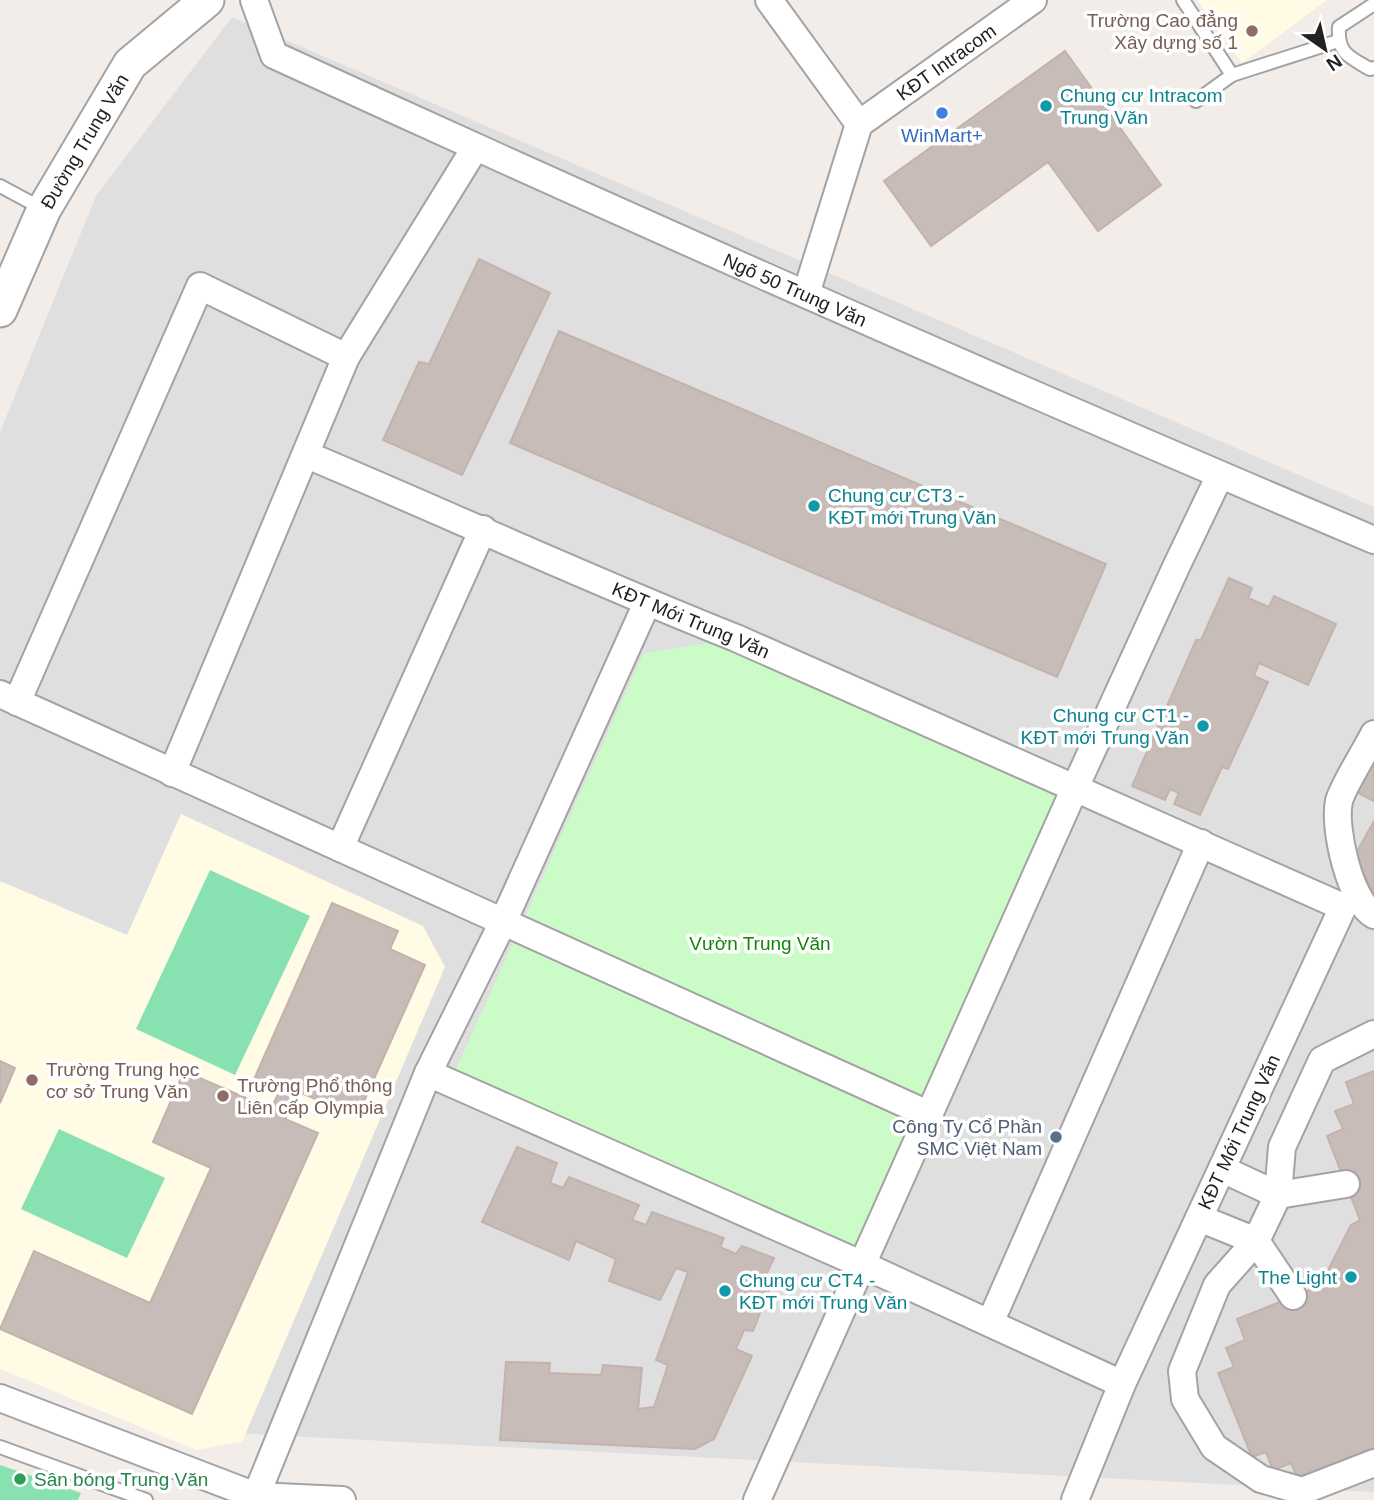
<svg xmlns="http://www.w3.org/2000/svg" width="1374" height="1500" font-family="Arial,sans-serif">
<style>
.residential{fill:#e0dfdf}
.education{fill:#fffbe5}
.park{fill:#cbfbc7}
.pitch{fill:#87e1b0}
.building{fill:#c7bcb8;stroke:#c4b2ab;stroke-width:2}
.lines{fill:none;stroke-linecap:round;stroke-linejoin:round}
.service-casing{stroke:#a3a3a3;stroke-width:16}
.minor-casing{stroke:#a3a3a3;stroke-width:30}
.tertiary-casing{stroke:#a3a3a3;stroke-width:37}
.service{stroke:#fff;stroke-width:12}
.minor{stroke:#fff;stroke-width:26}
.tertiary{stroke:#fff;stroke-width:33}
.education-dot{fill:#8d6e63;stroke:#fff;stroke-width:2.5}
.culture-dot{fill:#0f9aa8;stroke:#fff;stroke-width:2.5}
.shop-dot{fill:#3f7fe0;stroke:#fff;stroke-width:2.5}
.service-dot{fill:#5c6f8a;stroke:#fff;stroke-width:2.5}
.leisure-dot{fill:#2e9e5b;stroke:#fff;stroke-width:2.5}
.labels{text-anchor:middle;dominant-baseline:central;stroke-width:7;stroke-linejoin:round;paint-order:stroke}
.education-label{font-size:19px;fill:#785e54;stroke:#fff;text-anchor:start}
.street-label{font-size:19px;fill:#222;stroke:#fff}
.culture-label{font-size:19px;fill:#0d838f;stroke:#fff;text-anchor:start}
.shop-label{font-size:19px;fill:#366cbe;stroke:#fff}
.park-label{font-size:19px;fill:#14850b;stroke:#fff}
.service-label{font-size:19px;fill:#4e5e75;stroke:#fff;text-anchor:end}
.leisure-label{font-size:19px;fill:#27864d;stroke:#fff;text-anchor:start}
</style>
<rect width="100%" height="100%" fill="#f2ede9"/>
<!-- residential -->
<path class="residential" d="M232 17 1374 507V1492L212 1432 0 1348V432L96 196Z"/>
<!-- education -->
<g class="education">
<path d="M1197 0H1327L1242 63Z"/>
<path d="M181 814 423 926 445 967 242 1442 196 1450 0 1369V881L127 935Z"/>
</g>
<!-- park -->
<path class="park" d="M736 638 1074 790 863 1265 453 1076 643 654Z"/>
<!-- pitch -->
<g class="pitch">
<path d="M210 870 310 916 235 1075 136 1029Z"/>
<path d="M59 1129 165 1178 127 1258 21 1209Z"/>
<path d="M0 1465 81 1493 78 1500H0Z"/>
</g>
<!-- building -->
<g class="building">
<path d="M1065 51 1161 185 1098 231 1048 162 931 246 884 181Z"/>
<path d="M479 259 550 293 462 475 383 440 419 362 429 364Z"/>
<path d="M559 331 1106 564 1057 677 510 443Z"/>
<path d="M1229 578 1252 588 1248 598 1269 607 1274 596 1336 624 1308 685 1259 663 1254 676 1268 682 1228 769 1222 767 1200 815 1174 804 1179 793 1170 789 1165 800 1132 786 1196 640H1201Z"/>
<path d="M1374 740V801L1349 788Z"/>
<path d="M1374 821V893L1354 857Z"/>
<path d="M332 903 398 931 390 949 425 965 357 1117 297 1091 285 1119 318 1133 192 1414 0 1329 34 1251 150 1303 211 1168 153 1142 184 1071 271 1109 281 1088 255 1077Z"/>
<path d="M0 1061 15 1068 0 1103Z"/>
<path d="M1374 1071V1452L1299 1482 1291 1463 1273 1470 1266 1452 1252 1457 1218 1373 1234 1367 1226 1348 1245 1340 1237 1319 1330 1282 1327 1272 1351 1225 1360 1220 1327 1136 1343 1129 1335 1111 1354 1104 1346 1082Z"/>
<path d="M517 1147 557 1163 550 1183 563 1188 569 1177 639 1205 632 1220 646 1225 652 1212 724 1238 720 1247 736 1254 742 1246 774 1258 765 1277 773 1280 753 1331 744 1330 736 1349 752 1356 714 1439 695 1449 500 1440 506 1362 550 1363 549 1373 601 1375 603 1365 642 1368 638 1409 654 1407 668 1365 656 1360 688 1272 676 1268 660 1300 609 1281 616 1259 576 1241 569 1260 482 1222Z"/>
</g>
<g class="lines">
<!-- service casing -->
<g class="service-casing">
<g id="service">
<path d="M1183 0 1232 75 1338 41"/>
<path d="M1374 4 1339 27C1337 53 1349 57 1370 69L1374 68"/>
<path d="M1196 101 1232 75"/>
<path d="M0 186 43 209"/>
<path d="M0 1447 146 1500"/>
</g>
</g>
<!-- minor casing -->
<g class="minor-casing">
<g id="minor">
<path id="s1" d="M254 0 274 55C638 222 1005 384 1374 540"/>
<path d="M769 0 859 124"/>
<path id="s2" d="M806 294 859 124 1033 0"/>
<path id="s3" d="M307 455C450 515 592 581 736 638L1343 907 1122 1384 1075 1500"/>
<path d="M0 694 930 1115"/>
<path d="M17 702 200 286 346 357"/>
<path d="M1374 734C1366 750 1343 786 1339 801 1333 827 1350 902 1374 915"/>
<path d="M172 773 346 357 475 148"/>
<path d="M340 848 483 529"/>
<path d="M1374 1034 1322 1060 1282 1147 1278 1195 1256 1241 1217 1285 1182 1371 1185 1399 1214 1447 1261 1479 1302 1491 1374 1463"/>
<path d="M428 1073 863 1265 1122 1384"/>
<path d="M1222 1169 1278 1195 1346 1184"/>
<path d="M1199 1218 1256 1241 1293 1296"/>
<path d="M990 1323 1201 843"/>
<path d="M0 1398 256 1496 342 1500"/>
<path d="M256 1496 428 1073 503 922 647 603"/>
<path d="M757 1500 1074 790 1176 567 1220 475"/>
</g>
</g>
<!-- tertiary casing -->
<g class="tertiary-casing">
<g id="tertiary">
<path id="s4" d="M0 310 44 209 130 64 207 0"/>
</g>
</g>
<!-- service -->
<use href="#service" class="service"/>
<!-- minor -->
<use href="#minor" class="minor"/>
<!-- tertiary -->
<use href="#tertiary" class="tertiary"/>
</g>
<!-- markers -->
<g class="education-dot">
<circle cx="1252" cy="31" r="7"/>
<circle cx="32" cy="1080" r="7"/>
<circle cx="223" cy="1096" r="7"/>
</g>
<g class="culture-dot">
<circle cx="1046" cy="106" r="7"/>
<circle cx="814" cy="506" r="7"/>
<circle cx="1203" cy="726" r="7"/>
<circle cx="1351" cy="1277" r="7"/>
<circle cx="725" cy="1291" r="7"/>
</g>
<circle class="shop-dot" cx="942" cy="113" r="7"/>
<circle class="service-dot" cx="1056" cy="1137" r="7"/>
<circle class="leisure-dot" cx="20" cy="1479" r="7"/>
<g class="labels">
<!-- education labels -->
<g class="education-label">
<text x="1238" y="20" text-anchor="end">Trường Cao đẳng<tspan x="1238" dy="22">Xây dựng số 1</tspan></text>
<text x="46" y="1069">Trường Trung học<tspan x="46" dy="22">cơ sở Trung Văn</tspan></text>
<text x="237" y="1085">Trường Phổ thông<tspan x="237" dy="22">Liên cấp Olympia</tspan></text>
</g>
<!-- street labels -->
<g class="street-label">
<text stroke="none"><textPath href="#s2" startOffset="285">KĐT Intracom</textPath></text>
<text stroke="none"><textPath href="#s4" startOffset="189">Đường Trung Văn</textPath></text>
<text stroke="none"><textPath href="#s1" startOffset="630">Ngõ 50 Trung Văn</textPath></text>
<text stroke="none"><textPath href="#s3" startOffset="418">KĐT Mới Trung Văn</textPath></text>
<text transform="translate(1239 1132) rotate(-65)">KĐT Mới Trung Văn</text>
</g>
<!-- culture labels -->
<g class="culture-label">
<text x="1060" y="95">Chung cư Intracom<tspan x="1060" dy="22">Trung Văn</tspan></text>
<text x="828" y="495">Chung cư CT3 -<tspan x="828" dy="22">KĐT mới Trung Văn</tspan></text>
<text x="1189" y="715" text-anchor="end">Chung cư CT1 -<tspan x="1189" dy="22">KĐT mới Trung Văn</tspan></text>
<text x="1337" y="1277" text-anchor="end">The Light</text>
<text x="739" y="1280">Chung cư CT4 -<tspan x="739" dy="22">KĐT mới Trung Văn</tspan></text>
</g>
<!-- shop labels -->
<g class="shop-label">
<text x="942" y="135">WinMart+</text>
</g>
<!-- park labels -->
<g class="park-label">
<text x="760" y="943">Vườn Trung Văn</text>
</g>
<!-- service labels -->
<g class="service-label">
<text x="1042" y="1126">Công Ty Cổ Phần<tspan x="1042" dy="22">SMC Việt Nam</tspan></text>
</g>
<!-- leisure labels -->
<g class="leisure-label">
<text x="34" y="1479">Sân bóng Trung Văn</text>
</g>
</g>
<!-- north arrow -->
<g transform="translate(1325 49) rotate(146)" stroke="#ffffff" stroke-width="5" paint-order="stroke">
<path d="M0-5L12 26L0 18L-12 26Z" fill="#222222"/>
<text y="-10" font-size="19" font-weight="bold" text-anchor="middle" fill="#222222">N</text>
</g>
</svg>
